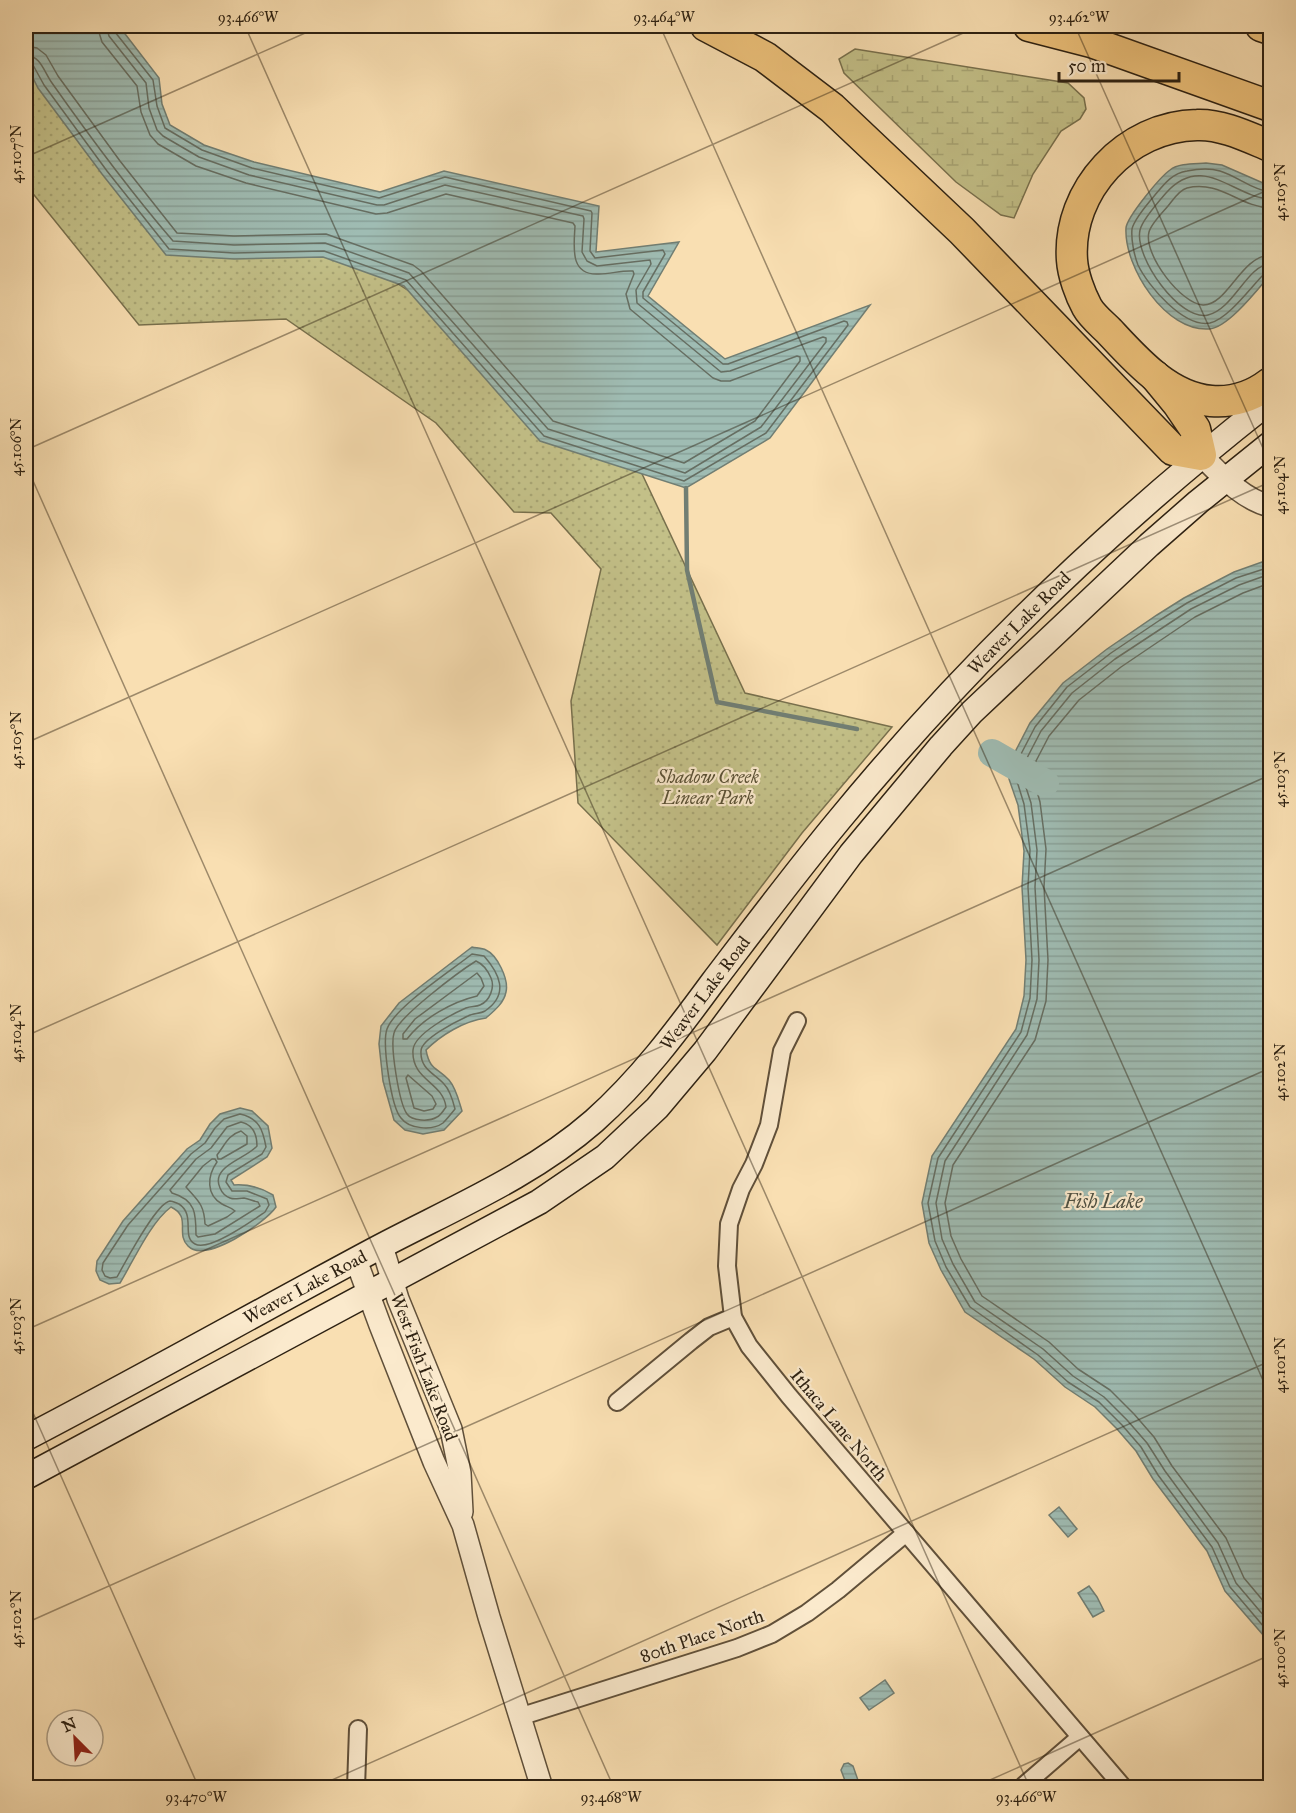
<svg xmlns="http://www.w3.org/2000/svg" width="1296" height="1813" font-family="'IM FELL Great Primer',serif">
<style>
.wetland{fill:url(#wetland-marsh);stroke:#78704d;stroke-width:1.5}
.park{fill:url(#park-dots);stroke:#78704d;stroke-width:1.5}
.water{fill:url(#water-rules);stroke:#717e73;stroke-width:1.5}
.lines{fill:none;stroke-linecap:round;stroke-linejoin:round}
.shore{stroke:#666e62;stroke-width:1.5}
.stream{stroke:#717e73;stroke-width:4.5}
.river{stroke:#9fbcb3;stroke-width:28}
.minor-casing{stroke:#60503a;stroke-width:20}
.tertiary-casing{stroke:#60503a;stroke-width:24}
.secondary-casing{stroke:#2d2112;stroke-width:27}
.motorway-casing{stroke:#2d2112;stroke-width:33}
.minor{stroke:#fbeacd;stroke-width:16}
.tertiary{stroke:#fbeacd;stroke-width:21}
.secondary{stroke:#fbeacd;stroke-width:24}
.motorway{stroke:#ecc079;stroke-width:30}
.ticks{fill:none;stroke:#2d2112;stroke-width:1.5;stroke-opacity:0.45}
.labels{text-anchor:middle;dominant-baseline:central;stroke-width:4.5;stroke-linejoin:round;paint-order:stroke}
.street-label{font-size:18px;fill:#2d2112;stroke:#fbeacd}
.park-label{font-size:18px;font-style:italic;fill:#5a5135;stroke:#fbeacd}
.water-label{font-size:20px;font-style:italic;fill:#4f5042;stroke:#fbeacd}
.neatline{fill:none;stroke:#2d2112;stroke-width:2}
.ticks-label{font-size:15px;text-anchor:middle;fill:#2d2112}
</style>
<defs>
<pattern id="wetland-marsh" width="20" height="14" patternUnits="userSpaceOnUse" patternTransform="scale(1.5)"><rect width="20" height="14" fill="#c3c088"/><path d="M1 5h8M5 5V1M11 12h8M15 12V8" fill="none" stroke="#a8a574"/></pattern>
<pattern id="park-dots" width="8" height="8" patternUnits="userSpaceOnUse" patternTransform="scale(1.5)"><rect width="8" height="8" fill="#c3c088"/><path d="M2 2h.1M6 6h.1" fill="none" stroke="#a8a574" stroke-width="1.8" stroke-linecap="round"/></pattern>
<pattern id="water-rules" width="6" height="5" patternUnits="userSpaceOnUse" patternTransform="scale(1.5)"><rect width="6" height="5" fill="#9fbcb3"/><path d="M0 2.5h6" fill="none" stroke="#89a199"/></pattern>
</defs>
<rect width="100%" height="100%" fill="#f9dfb2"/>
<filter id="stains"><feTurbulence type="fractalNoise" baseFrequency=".00333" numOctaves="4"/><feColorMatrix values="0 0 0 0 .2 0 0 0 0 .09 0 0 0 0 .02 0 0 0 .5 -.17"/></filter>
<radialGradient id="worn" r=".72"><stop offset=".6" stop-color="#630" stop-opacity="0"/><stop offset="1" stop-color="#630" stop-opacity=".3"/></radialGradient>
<!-- wetland -->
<path class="wetland" d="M855 49 1068 83 1084 98 1086 109 1080 119 1061 131 1033 174 1014 218 1001 215 956 182 844 73 839 59Z"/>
<!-- park -->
<path class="park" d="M26 26 37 51 620 427 745 693 892 727 802 833 717 945 578 803 571 701 601 569 551 513 514 512 436 423 286 319 139 325 26 185Z"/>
<!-- water -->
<g class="water">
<path d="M26 26H119L159 78 162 104 170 125 204 145 254 162 380 192 444 171 599 206 596 252 679 242 648 296 725 359 870 305 770 438 686 488 540 441 404 286 323 257 234 259 166 255 102 174 38 88 26 64Z"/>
<path d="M1206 163 1222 165 1270 186V275C1258 289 1228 328 1209 329 1166 332 1124 268 1126 228 1127 217 1160 177 1170 170 1179 163 1195 164 1206 163Z"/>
<path d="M1270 561V1643L1225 1591 1207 1551 1153 1479 1136 1451 1117 1429 1095 1407 1065 1387 1034 1359 965 1312 941 1270 929 1243 922 1203 932 1156 1016 1029 1024 996 1026 960 1022 887 1024 851 1018 805 1009 779 1014 754 1030 723 1063 683 1107 649 1157 615 1184 598 1234 572 1262 562Z"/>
<path d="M472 947C476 948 482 948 486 950 497 955 509 979 506 992 504 1003 494 1011 486 1018 464 1021 441 1035 426 1050 430 1071 437 1067 449 1080 456 1088 459 1101 462 1111L444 1130 423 1134 405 1130 394 1120 383 1081 379 1044 381 1026 399 1003Z"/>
<path d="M240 1108 252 1111 268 1126 272 1148 267 1157 231 1180 234 1185C249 1184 260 1187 273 1195L276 1207C265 1223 205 1264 188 1246 175 1233 192 1217 171 1207 150 1223 134 1260 120 1283L109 1284 100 1280 96 1271 97 1261 123 1221 187 1149 200 1140 210 1124 220 1114Z"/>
<path d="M1059 1507 1077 1529 1068 1537 1049 1515Z"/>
<path d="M1089 1586 1097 1597 1104 1611 1093 1617 1078 1593Z"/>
<path d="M885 1680 894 1693 869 1710 860 1698Z"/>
<path d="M848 1763 853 1766 860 1786 858 1787 847 1786 841 1770 844 1764Z"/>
</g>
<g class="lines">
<!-- shore -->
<g class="shore">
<path d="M26 46 37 48 46 55 58 76 120 161 177 233 234 236 326 234 413 265 421 271 553 421 684 463 755 421 800 361V357L797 356 730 381H721L713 378 630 309 626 294 634 274 633 271C622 270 611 274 599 274 569 276 574 246 575 226L573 223 446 194 387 213 376 214 246 183 196 166 158 144 150 135 141 112 137 86 102 42 97 26"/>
<path d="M26 55C41 56 44 72 52 83 90 137 130 191 173 241L234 245 325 243 409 273 548 429 685 473 761 427 826 342V338L823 337 730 371 721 372 637 303 636 290 651 264 650 260 597 266 587 261 582 252 584 219 583 216 445 185 384 205H377L249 175 199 157 163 136 157 130 149 108 146 83 109 36 106 26"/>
<path d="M26 62 33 65 44 85 107 171 169 249 234 253 324 251 406 280 544 436 684 481 766 433 848 325 847 322 844 321 728 364H723L643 298V292L665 254 663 250 595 258 590 251 592 213 591 211 445 177 379 198 252 168 202 150 165 128 157 106 153 80 115 32 114 26"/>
<path d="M1270 192C1252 190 1237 176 1220 171 1210 168 1197 169 1187 171 1173 173 1165 183 1155 195 1149 202 1134 220 1132 229 1131 239 1134 255 1138 265 1148 286 1184 328 1210 323 1228 319 1251 287 1264 274L1270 272"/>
<path d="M1270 199C1233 197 1203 152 1166 193 1159 201 1142 221 1140 230 1134 257 1180 322 1208 315 1234 309 1247 265 1270 264"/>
<path d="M1270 208C1240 207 1220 180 1187 188 1179 190 1173 200 1168 206 1162 213 1151 224 1149 232 1143 254 1181 304 1203 305 1227 306 1241 256 1270 255"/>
<path d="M1270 567 1236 578 1187 603 1160 620 1111 653 1067 687 1035 727 1020 756 1016 778 1024 804 1030 850 1028 887 1032 960 1030 998 1021 1032 938 1158 928 1203 935 1241 946 1267 970 1307 1038 1355 1068 1382 1099 1402 1122 1425 1141 1447 1158 1475 1212 1547 1230 1587 1270 1634"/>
<path d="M1270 574 1239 585 1191 609 1115 659 1072 693 1041 731 1027 758 1023 778 1031 803 1037 850 1035 887 1039 960 1037 999 1027 1035 945 1161 936 1203 942 1239 953 1264 975 1302 1043 1349 1073 1376 1104 1397 1127 1420 1147 1443 1165 1471 1218 1543 1236 1583 1270 1623"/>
<path d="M1270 583 1243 593 1195 617 1121 667 1079 700 1049 736 1036 761 1033 777 1040 802 1046 849 1044 887 1048 960 1046 1001 1035 1040 953 1165 945 1203 951 1236 961 1259 982 1296 1049 1342 1078 1369 1110 1390 1134 1414 1154 1437 1172 1466 1226 1538 1244 1578 1270 1609"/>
<path d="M472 954 484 956C499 973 510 994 485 1011 480 1014 473 1013 468 1016 457 1021 421 1039 421 1051 420 1069 434 1073 444 1084 450 1090 453 1101 455 1109 451 1114 447 1119 443 1123 432 1131 409 1129 401 1118 391 1107 382 1043 387 1029 395 1007 452 970 472 954Z"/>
<path d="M476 961C483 964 488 971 491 978 495 987 490 1001 480 1005 476 1007 471 1006 466 1008 452 1014 414 1034 413 1050 411 1080 443 1082 446 1107 444 1110 440 1116 437 1117 429 1122 412 1121 407 1114 399 1103 390 1046 394 1033 398 1017 460 971 476 961Z"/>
<path d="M477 973 481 978 484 986 477 996C452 1002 423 1018 407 1039H403V1034L415 1019Z"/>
<path d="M408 1075 432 1096 436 1104 433 1109 424 1111 414 1108 406 1078Z"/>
<path d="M240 1114C259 1118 263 1130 266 1147L262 1154 228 1175 226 1182 232 1191H247L267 1199 269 1205 265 1212C252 1221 209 1252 195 1244 181 1237 196 1215 179 1204 176 1203 173 1201 170 1201 156 1203 125 1263 117 1277L110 1278 105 1276 102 1270 103 1263 128 1225 191 1154 205 1143 215 1128 224 1119Z"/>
<path d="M241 1122C254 1125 257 1135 257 1146 246 1159 210 1166 220 1188 222 1193 225 1196 230 1198 235 1200 239 1198 244 1198 249 1199 253 1201 258 1202L260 1206 215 1234 198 1237 196 1235C196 1214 196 1200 172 1193L170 1190 196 1159 211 1148 227 1127Z"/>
<path d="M241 1131 247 1136V1144L221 1159H218L217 1155C225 1145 228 1135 241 1131Z"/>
<path d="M212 1159H215L217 1162C207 1176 206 1195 222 1204 227 1207 231 1207 235 1211L227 1217 208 1226 205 1224C204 1204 198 1201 186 1187L203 1166Z"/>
</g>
<!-- stream -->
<path class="stream" d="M686 488 687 570 717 702 857 729"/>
<!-- river -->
<path class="river" d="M992 753 1045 783"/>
<!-- minor casing -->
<g class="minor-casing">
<g id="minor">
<path d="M797 1021 782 1051 769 1125 754 1164 741 1189 729 1224 727 1266 733 1317 749 1346 789 1396 1124 1788"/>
<path d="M617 1402 691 1341 709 1327 733 1317"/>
<path d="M519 1717 737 1648 772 1634 807 1613 838 1590 906 1533"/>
<path d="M356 1788 358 1729"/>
<path d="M1021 1788 1080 1737"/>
</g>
</g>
<!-- tertiary casing -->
<g class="tertiary-casing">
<g id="tertiary">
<path d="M1201 455C1221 475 1242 499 1270 506"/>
<path d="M382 1246 398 1299 451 1429 460 1473 462 1512"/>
<path d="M356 1260 380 1325 434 1462 463 1525 489 1617 542 1788"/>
</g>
</g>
<!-- secondary casing -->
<g class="secondary-casing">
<g id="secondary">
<path d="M26 1438C143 1377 258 1312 374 1250 449 1210 530 1177 594 1121 640 1080 676 1032 712 983 754 928 795 873 839 820 966 665 1112 525 1270 401"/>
<path d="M26 1477 539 1202 605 1157 657 1108 705 1051 851 854 941 746 972 712 1149 545 1198 502 1270 444"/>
</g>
</g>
<!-- motorway casing -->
<g class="motorway-casing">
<g id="motorway">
<path d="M706 26 765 57 832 108 962 231 1173 450 1201 455 1195 429 1178 404 1155 376"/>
<path d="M1029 26 1091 42 1270 106"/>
<path d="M1261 26 1270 29"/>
<path d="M1270 146C1248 137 1222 124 1197 125 1127 126 1067 190 1072 260 1073 275 1080 294 1087 307 1092 316 1102 324 1109 331 1136 360 1168 397 1211 401 1234 403 1253 396 1270 383"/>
</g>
</g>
<!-- minor -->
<use href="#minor" class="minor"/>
<!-- tertiary -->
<use href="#tertiary" class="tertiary"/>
<!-- secondary -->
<use href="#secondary" class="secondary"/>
<!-- motorway -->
<use href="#motorway" class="motorway"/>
</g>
<!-- ticks -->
<path class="ticks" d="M245 26 1030 1788M660 26 1270 1396M1075 26 1270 464M26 157 321 26M26 450 979 26M26 465 614 1788M26 743 1270 189M26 1036 1270 482M26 1330 1270 775M26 1397 199 1788M26 1623 1270 1068M314 1788 1270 1361M972 1788 1270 1655"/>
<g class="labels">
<!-- street labels -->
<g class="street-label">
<text transform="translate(1019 623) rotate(-45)">Weaver Lake Road</text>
<text transform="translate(705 993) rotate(-53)">Weaver Lake Road</text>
<text transform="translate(305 1287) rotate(-28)">Weaver Lake Road</text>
<text transform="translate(424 1367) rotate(69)">West Fish Lake Road</text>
<text transform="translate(839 1425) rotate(50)">Ithaca Lane North</text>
<text transform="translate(702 1636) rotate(-19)">80th Place North</text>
</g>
<!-- park labels -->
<g class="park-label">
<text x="708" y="777">Shadow Creek<tspan x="708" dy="21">Linear Park</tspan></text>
</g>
<!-- water labels -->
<g class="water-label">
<text x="1103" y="1201">Fish Lake</text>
</g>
</g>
<!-- margin -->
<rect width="1296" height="1813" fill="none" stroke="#f9dfb2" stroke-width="66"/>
<!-- north arrow -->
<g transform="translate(75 1738) rotate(336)"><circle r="28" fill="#fbeacd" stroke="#a99a82" stroke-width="1.5"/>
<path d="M0-4.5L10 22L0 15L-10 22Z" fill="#8f2418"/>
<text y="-9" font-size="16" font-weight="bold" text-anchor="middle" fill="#2d2112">N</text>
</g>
<!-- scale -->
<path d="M1059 72v9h120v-9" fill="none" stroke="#2d2112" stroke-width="3"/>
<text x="1068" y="72" font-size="18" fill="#2d2112" stroke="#fbeacd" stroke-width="4.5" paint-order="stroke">50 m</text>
<rect x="33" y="33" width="1230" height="1747" class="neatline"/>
<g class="ticks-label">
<text x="248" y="22">93.466°W</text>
<text x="664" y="22">93.464°W</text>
<text x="1079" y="22">93.462°W</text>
<text transform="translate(16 154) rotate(-90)" y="5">45.107°N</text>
<text transform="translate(1280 192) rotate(-90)" y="5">45.105°N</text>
<text transform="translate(16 447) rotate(-90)" y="5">45.106°N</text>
<text transform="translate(1280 485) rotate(-90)" y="5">45.104°N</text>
<text transform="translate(16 740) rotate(-90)" y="5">45.105°N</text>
<text transform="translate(1280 779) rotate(-90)" y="5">45.103°N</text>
<text transform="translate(16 1033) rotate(-90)" y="5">45.104°N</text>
<text transform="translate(1280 1072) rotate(-90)" y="5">45.102°N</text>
<text transform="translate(16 1326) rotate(-90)" y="5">45.103°N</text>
<text transform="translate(1280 1365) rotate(-90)" y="5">45.101°N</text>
<text transform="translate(16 1619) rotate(-90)" y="5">45.102°N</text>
<text transform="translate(1280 1658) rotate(-90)" y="5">45.100°N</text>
<text x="196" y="1802">93.470°W</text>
<text x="611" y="1802">93.468°W</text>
<text x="1026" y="1802">93.466°W</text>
</g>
<rect width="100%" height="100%" filter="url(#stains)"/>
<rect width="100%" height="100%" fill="url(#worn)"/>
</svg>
